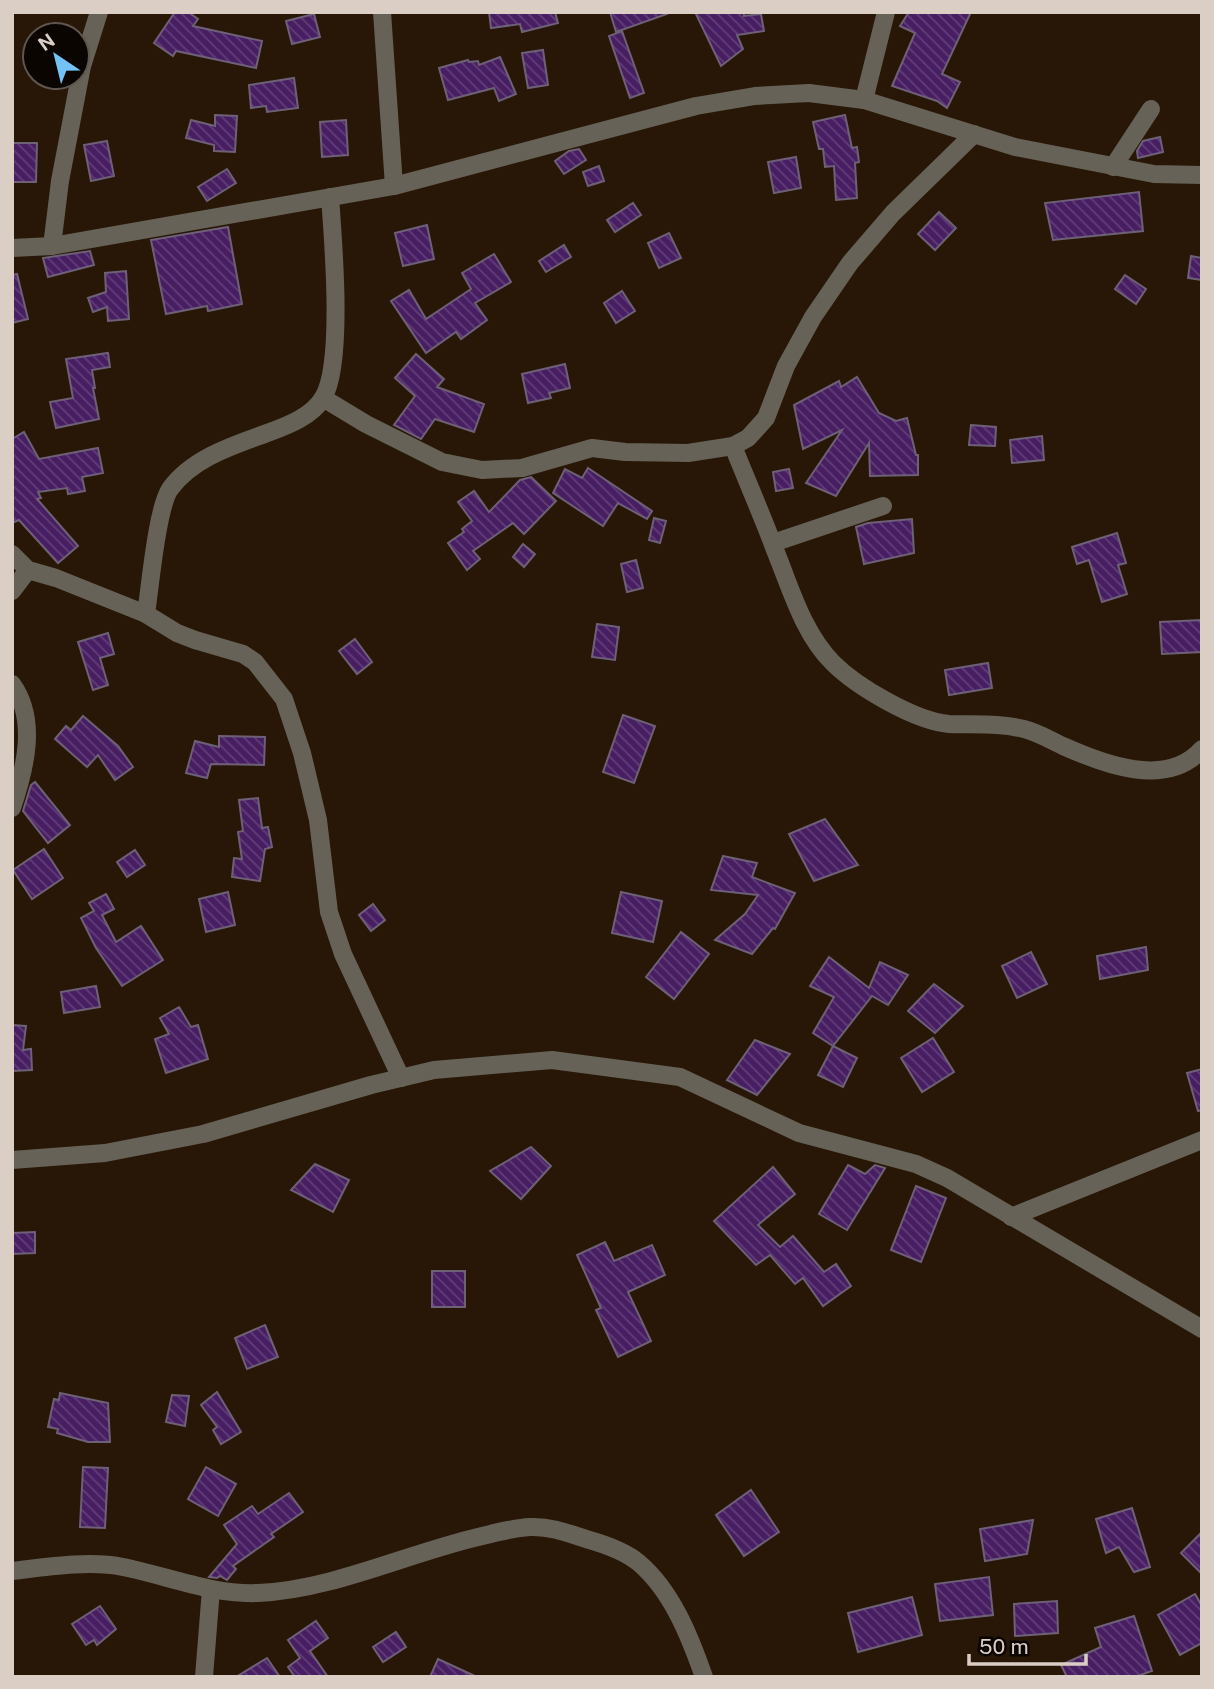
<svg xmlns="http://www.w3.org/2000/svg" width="1214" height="1689" font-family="'Public Sans',sans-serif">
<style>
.building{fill:url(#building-back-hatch);stroke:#6d6077;stroke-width:2}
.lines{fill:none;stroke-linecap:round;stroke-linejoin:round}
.minor{stroke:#666257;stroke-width:18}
</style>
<defs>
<pattern id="building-back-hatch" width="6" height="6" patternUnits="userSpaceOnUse" patternTransform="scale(1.75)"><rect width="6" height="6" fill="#481e63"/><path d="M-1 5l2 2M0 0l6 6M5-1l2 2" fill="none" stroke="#623e78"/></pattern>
</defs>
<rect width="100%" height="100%" fill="#281706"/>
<!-- building -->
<g class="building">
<path d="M175 12H188L198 19 193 26 262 41 256 68 176 51 173 56 154 43Z"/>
<path d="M489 12H555L558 23 522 32 520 24 491 28Z"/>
<path d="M610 12H666L667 14 616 32Z"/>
<path d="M695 12H744V16L761 14 764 31 737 35 743 49 721 66Z"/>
<path d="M909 12H971L942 74 960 82 947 108 937 101 892 86 915 33 900 26Z"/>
<path d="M314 14 320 37 292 44 286 21Z"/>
<path d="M622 31 644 93 630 98 609 36Z"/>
<path d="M543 50 548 85 528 88 522 53Z"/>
<path d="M500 57 516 94 499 101 494 88 448 100 439 68 468 60 469 62 478 61 479 65Z"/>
<path d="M294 78 298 108 267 112 266 106 251 108 249 85Z"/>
<path d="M215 115 237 116 235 152 214 151V145L186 138 191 120 215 126Z"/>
<path d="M845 115 852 148 857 147 859 162 855 163 857 198 836 200 834 166 825 167 823 149H819L813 122Z"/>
<path d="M346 120 348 155 322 157 320 122Z"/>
<path d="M1160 137 1163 152 1138 158 1137 151 1143 141Z"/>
<path d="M107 141 114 176 91 181 84 145Z"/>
<path d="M12 143H37L36 182H12Z"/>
<path d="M579 149 586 160 564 174 555 161 569 151Z"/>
<path d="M796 157 801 188 774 193 768 162Z"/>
<path d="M599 166 604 181 588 186 583 172Z"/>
<path d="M227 169 236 183 207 201 198 187Z"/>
<path d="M1139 192 1143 231 1053 240 1045 203Z"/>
<path d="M633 203 641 215 615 232 607 220Z"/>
<path d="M939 212 956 228 935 250 918 234Z"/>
<path d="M427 225 434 259 403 266 395 233Z"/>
<path d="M228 227 242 304 208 311 207 306 166 314 151 240Z"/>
<path d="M669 233 681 258 659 268 648 243Z"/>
<path d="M564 245 571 257 546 272 539 261Z"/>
<path d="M90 251 94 265 48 277 43 258Z"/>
<path d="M494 254 511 282 475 303 487 320 461 339 456 332 426 353 391 301 409 290 426 319 471 289 462 273Z"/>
<path d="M1191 256 1202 258V280L1188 278Z"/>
<path d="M126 271 129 319 108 321 107 307 93 312 88 298 106 292 105 273Z"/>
<path d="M17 274 28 319 12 323V275Z"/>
<path d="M1125 275 1146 289 1136 304 1115 289Z"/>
<path d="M622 291 635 311 616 323 604 303Z"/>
<path d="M108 353 110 367 92 370 95 388H93L99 419 56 428 50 402 73 398 66 359Z"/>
<path d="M416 354 444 379 437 387 484 404 474 432 435 419 421 439 394 425 415 396 395 378Z"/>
<path d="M565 364 570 388 549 393 551 398 528 403 522 374Z"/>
<path d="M857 377 879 413 896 421 907 418 916 455H918V475L870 476 869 443 836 496 806 483 842 430 803 449 794 405 839 381 841 387Z"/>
<path d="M971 425 996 427 995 446 969 445Z"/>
<path d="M24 432 39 459 98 448 103 473 82 477 85 491 68 494 67 488 38 492 41 498 37 499 78 546 58 563 19 520 12 523V439Z"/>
<path d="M1042 436 1044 460 1012 463 1010 440Z"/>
<path d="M588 468 652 511 647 519 618 503 603 526 553 493 565 469 582 478Z"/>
<path d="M789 469 793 488 776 491 773 472Z"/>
<path d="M531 477 556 501 524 534 513 523 473 551 480 559 467 570 448 543 464 532 462 529 472 521 458 502 474 491 489 512 520 480Z"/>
<path d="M654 518 666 521 660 543 649 540Z"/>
<path d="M912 519 914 553 864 564 856 527 868 523Z"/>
<path d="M1117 533 1126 563 1118 565 1127 594 1102 602 1089 560 1077 564 1072 547Z"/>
<path d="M523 544 535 554 524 567 513 557Z"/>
<path d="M636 560 643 588 627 592 621 564Z"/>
<path d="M1202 620V652L1162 654 1160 622Z"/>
<path d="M597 624 619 627 615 660 592 657Z"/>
<path d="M108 633 114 654 100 658 108 685 93 690 78 642Z"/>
<path d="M355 639 372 662 357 674 339 651Z"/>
<path d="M988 663 992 688 949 695 945 670Z"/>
<path d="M623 715 655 726 634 783 603 772Z"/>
<path d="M83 716 118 746 133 767 115 780 98 755 87 767 55 739 66 726 71 730Z"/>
<path d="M219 736 265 737 264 765 211 764 207 778 186 773 195 741 219 747Z"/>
<path d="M35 782 70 825 48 843 23 811 31 785Z"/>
<path d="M258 798 262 828 268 827 272 847 265 849 260 881 232 877 234 858 242 859 238 832 243 831 239 800Z"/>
<path d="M825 819 858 865 814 881 789 834Z"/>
<path d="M44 849 63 878 32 899 13 870Z"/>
<path d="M135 850 145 865 127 877 117 862Z"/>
<path d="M723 856 757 863 752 877 795 893 775 929 773 928 752 954 715 940 745 914 758 895 711 890Z"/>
<path d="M228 892 235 925 206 932 199 899Z"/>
<path d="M621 892 662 901 653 942 612 933Z"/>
<path d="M106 894 114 909 102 915 116 942 141 926 163 960 122 986 96 948 81 918 94 911 89 903Z"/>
<path d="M373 904 385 920 371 931 359 915Z"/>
<path d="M681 932 709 954 674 999 646 977Z"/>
<path d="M1146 947 1148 970 1100 979 1097 956Z"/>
<path d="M1031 952 1047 984 1017 998 1002 966Z"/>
<path d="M829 957 869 988 880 962 908 975 888 1005 872 996 833 1046 813 1033 834 997 810 986Z"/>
<path d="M934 984 963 1006 935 1033 908 1011Z"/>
<path d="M96 986 100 1007 64 1013 61 992Z"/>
<path d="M179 1007 191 1027 198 1025 208 1059 166 1073 155 1039 169 1034 160 1018Z"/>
<path d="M12 1025 26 1026 23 1050 31 1049 32 1070 12 1071Z"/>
<path d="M933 1038 954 1072 922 1092 901 1058Z"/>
<path d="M755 1040 790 1054 757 1095 727 1080Z"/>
<path d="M833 1046 857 1058 843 1087 818 1075Z"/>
<path d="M1202 1069V1110L1198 1111 1187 1073Z"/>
<path d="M531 1147 551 1166 521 1199 490 1171Z"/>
<path d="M315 1164 349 1180 333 1212 291 1190Z"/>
<path d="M848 1165 865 1174 875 1165 885 1168 847 1230 819 1214Z"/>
<path d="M773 1167 795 1194 758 1225 780 1247 793 1236 824 1272 836 1264 851 1286 823 1306 803 1278 795 1284 770 1255 756 1265 714 1221Z"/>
<path d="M916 1186 946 1198 921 1262 891 1250Z"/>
<path d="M35 1232V1253L12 1254V1233Z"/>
<path d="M605 1242 614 1261 652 1245 665 1275 628 1292 651 1341 618 1357 596 1310 601 1308 577 1255Z"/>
<rect x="432" y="1271" width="33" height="36"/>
<path d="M265 1325 278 1357 247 1369 235 1338Z"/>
<path d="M217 1392 241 1432 221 1444 213 1430 217 1427 201 1405Z"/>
<path d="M60 1393 108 1403 110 1442H88L57 1433 58 1429 48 1427 54 1399 59 1400Z"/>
<path d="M172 1395 189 1396 185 1426 166 1422Z"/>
<path d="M83 1467 108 1468 105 1528 80 1527Z"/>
<path d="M206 1467 236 1484 218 1516 188 1499Z"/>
<path d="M751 1490 779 1532 744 1556 716 1515Z"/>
<path d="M289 1493 303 1512 271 1534 274 1537 233 1566 236 1569 227 1580 220 1576 217 1578 209 1577 237 1544 224 1525 252 1506 258 1514Z"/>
<path d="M1132 1508 1150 1567 1134 1572 1119 1547 1106 1553 1096 1519Z"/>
<path d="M1033 1520 1027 1554 985 1561 980 1529Z"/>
<path d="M1202 1532V1574L1181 1553Z"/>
<path d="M989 1577 993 1615 940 1621 935 1584Z"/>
<path d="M1195 1594 1202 1606V1643L1180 1655 1158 1615Z"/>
<path d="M912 1597 922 1635 858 1652 848 1613Z"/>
<path d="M1057 1601 1058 1633 1015 1636 1014 1604Z"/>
<path d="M100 1606 116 1629 97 1645 94 1640 86 1645 72 1624Z"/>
<path d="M1134 1616 1152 1671 1135 1677H1067L1061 1665 1101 1647 1095 1628Z"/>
<path d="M316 1621 328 1638 310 1651 328 1677H295L288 1667 300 1658 288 1640Z"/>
<path d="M396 1632 406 1647 383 1662 373 1647Z"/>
<path d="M267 1658 280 1677H236Z"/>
<path d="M438 1659 477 1677H430Z"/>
</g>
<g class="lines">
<!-- minor -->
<g class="minor">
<path d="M382 12 394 186"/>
<path d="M864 100 886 12"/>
<path d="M1113 167 1151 109"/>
<path d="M52 246 60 181 82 66 99 12"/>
<path d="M12 248 52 246 394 186 696 106 755 96 809 93 864 100 1015 147 1154 174 1202 175"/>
<path d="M323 398 366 424 442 462 482 470 522 468 592 448 625 452 688 453 733 446 748 438 766 418 786 366 813 317 850 263 893 213 974 134"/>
<path d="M733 446C747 481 762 515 775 550 791 589 803 633 833 663 857 687 915 721 949 724 975 725 999 723 1024 729 1037 732 1050 740 1063 746 1103 764 1167 789 1202 749"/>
<path d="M773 543 883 506"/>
<path d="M12 554 28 570 56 578 146 614 177 633 195 640 243 654 255 662 284 699 302 753 318 820 329 912 343 954 401 1078"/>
<path d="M12 591 28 570"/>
<path d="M146 614C150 588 157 508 170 489 193 457 235 445 270 432 289 425 312 416 323 398 344 364 333 239 330 197"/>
<path d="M12 684C38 720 25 769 12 808"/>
<path d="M12 1160 105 1153 203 1134 371 1085 434 1070 552 1060 680 1077 799 1133 916 1164 947 1178 1202 1329"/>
<path d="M1011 1217 1202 1140"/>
<path d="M12 1571C45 1567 91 1560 123 1567 168 1576 212 1595 258 1593 331 1590 406 1554 478 1537 494 1533 513 1528 530 1527 550 1526 568 1533 586 1539 604 1544 625 1551 639 1563 672 1591 690 1637 704 1677"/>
<path d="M204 1677 211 1589"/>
</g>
</g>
<!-- border -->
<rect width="1214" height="1689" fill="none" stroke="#dbcfc5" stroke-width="28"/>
<!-- north arrow -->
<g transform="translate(56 56) rotate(325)"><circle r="33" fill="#0b0501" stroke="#5e564f" stroke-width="2"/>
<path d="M0-5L12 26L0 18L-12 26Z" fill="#73c1f5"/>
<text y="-10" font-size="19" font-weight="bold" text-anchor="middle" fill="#dbcfc5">N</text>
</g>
<!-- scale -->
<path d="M969 1654v10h117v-10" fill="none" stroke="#dbcfc5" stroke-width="3.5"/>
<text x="979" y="1654" font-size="21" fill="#dbcfc5" stroke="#0b0501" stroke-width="5" paint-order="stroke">50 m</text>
</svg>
